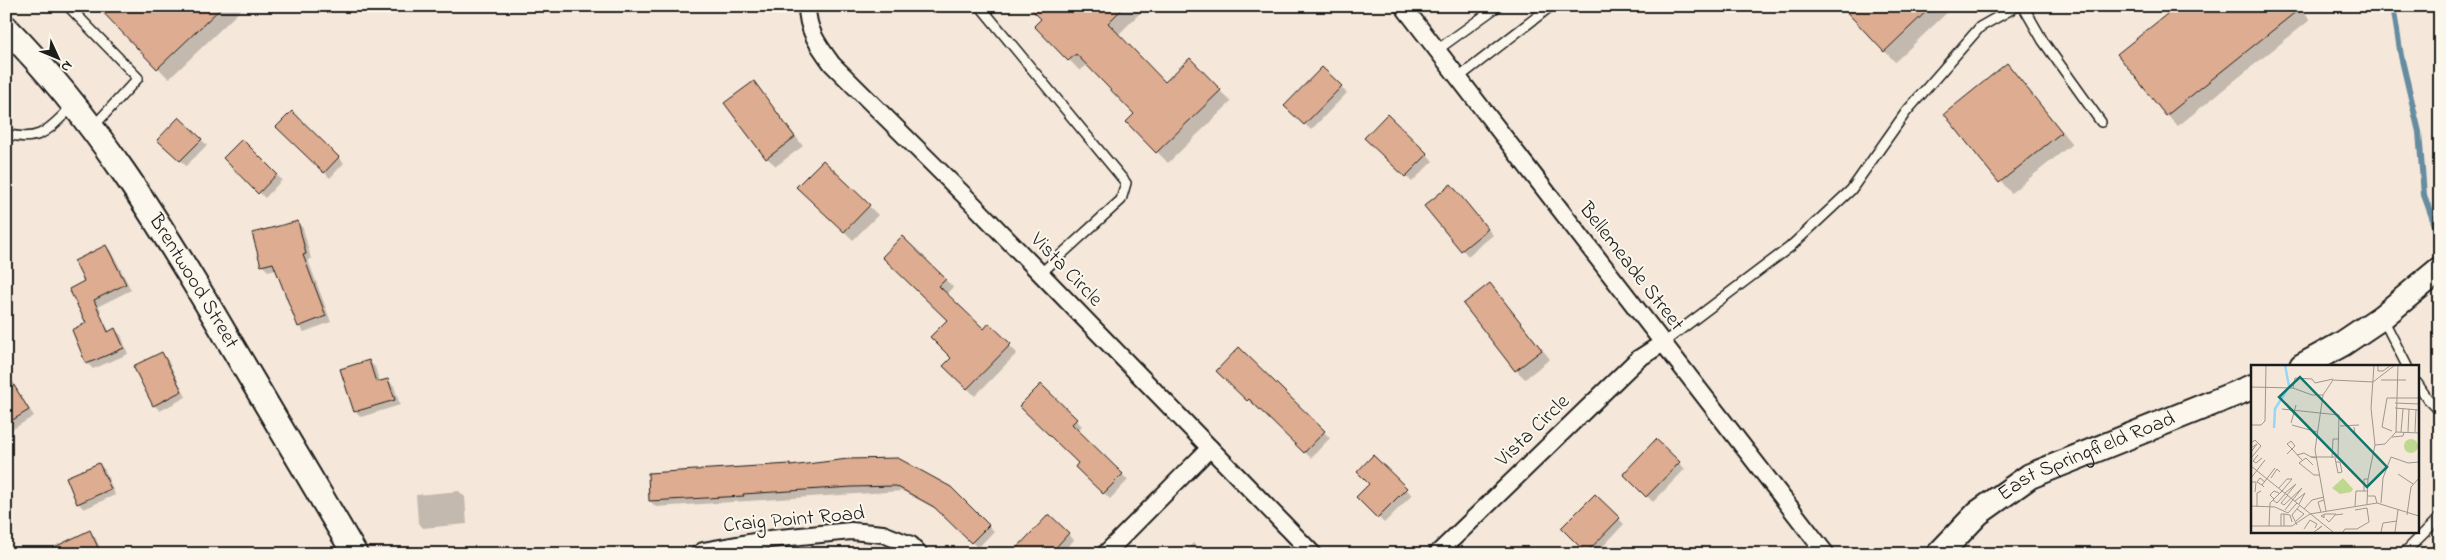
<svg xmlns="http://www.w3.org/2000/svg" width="2446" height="560" font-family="'Indie Flower',sans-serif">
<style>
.shadow{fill:#0003}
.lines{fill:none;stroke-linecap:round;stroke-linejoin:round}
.stream{stroke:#658ca0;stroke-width:6}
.building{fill:#deac90;stroke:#1c1c1c}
.lane-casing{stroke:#1c1c1c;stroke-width:12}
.street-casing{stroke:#1c1c1c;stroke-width:20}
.secondary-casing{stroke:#1c1c1c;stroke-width:28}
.lane{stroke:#fbf7ec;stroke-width:9}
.street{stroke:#fbf7ec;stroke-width:16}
.secondary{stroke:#fbf7ec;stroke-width:24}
.labels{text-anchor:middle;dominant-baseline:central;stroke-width:4;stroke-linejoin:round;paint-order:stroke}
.street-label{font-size:21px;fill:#1c1c1c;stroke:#fbf7ec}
.inset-river{fill:none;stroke:#96d6f8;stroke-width:2.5}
.inset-road{fill:none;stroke:#9e968e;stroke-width:1}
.view{fill:#0f766e;fill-opacity:0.15;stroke:#0f766e;stroke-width:2.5}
.inset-edge{fill:none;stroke:#1c1c1c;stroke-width:2.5}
</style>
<rect width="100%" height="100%" fill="#f5e8da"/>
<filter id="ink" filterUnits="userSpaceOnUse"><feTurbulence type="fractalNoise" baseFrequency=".02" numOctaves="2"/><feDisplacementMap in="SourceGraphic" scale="10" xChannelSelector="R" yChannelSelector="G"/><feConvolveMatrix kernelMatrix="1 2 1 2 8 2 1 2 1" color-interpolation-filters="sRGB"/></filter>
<g filter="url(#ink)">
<!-- shadow -->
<g class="shadow">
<path d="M99 6H245L169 79Z"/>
<path d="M1030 6H1147L1118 35 1165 84 1190 60 1231 102 1168 163 1128 122 1136 114 1087 64 1080 71 1036 26 1043 19Z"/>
<path d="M1843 6H1954L1895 62Z"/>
<path d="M2299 6 2310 20 2178 126 2167 115Z"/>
<path d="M2007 65 2072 144 2011 193 1945 114Z"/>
<path d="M1322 69 1347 93 1311 130 1286 106Z"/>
<path d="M754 83 803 146 776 166 767 158Z"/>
<path d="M292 113 344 163 330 178 278 127Z"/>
<path d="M1387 116 1433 161 1412 182 1366 138Z"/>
<path d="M179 119 207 145 186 166 159 140Z"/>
<path d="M242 141 282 180 265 198 225 158Z"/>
<path d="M823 161 878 215 853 240 798 187Z"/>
<path d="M1456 192 1493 235 1468 256 1426 207Z"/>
<path d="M297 223 303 228 311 259 308 260 331 322 304 332 299 326 276 269 268 271 262 265Z"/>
<path d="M902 238 953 287 946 294 984 331 989 325 1017 353 975 396 945 366 953 358 948 320Z"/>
<path d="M106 246 112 252 131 290 99 306 101 311 87 317 86 281Z"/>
<path d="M1490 285 1550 359 1525 379 1516 370Z"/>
<path d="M102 320 110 332 115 330 121 335 128 354 93 369 87 363Z"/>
<path d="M1239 348 1330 438 1311 458 1217 371Z"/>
<path d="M161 353 167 359 186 397 160 411 154 405Z"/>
<path d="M369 361 375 367 380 383 388 380 394 386 400 405 361 417 355 411Z"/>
<path d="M8 377 34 416 8 432 6 378Z"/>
<path d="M1041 386 1082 426 1077 431 1128 480 1110 499 1077 467 1080 463Z"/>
<path d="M1656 441 1685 469 1653 502 1624 474Z"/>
<path d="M1373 457 1412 495 1384 523 1358 497 1370 484Z"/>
<path d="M99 464 105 470 115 495 84 509 78 503Z"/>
<path d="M789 465 950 488 994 531 978 548 941 512 903 491 656 507 650 501 649 474Z"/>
<path d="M459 491 465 497 467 524 423 528 418 522 416 495Z"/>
<path d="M1595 496 1624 524 1596 554H1589L1563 528Z"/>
<path d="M1050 516 1074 540 1061 554H1010L1015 549 1017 550Z"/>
<path d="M89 531 95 537 103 554H66Z"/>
<path d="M1193 543 1204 554H1183Z"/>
</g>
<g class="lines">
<!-- stream -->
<path class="stream" d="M2393 6 2401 56 2419 132 2424 195 2440 239"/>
</g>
<!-- building -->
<g class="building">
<path d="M97 6H223L157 69Z"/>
<path d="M1028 6H1125L1108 23 1165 82 1190 58 1221 90 1156 153 1126 122 1134 114 1076 54 1068 61 1034 26 1041 19Z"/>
<path d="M1841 6H1932L1884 52Z"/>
<path d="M2177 6H2303L2166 116 2117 54Z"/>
<path d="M2007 63 2062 132 1999 183 1944 114Z"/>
<path d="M1322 67 1342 86 1304 125 1284 106Z"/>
<path d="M754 81 795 137 766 159 724 103Z"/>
<path d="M292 111 339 157 324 173 276 127Z"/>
<path d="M1387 114 1428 154 1405 177 1364 138Z"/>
<path d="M179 117 202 139 180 161 157 140Z"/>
<path d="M242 139 277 174 258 194 223 158Z"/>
<path d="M823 160 870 205 844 232 796 187Z"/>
<path d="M1451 184 1488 229 1461 251 1424 206Z"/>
<path d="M298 221 306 254 303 255 326 316 298 327 273 263 261 266 252 233Z"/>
<path d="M902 236 946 279 939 286 984 329 989 323 1011 344 967 389 943 366 951 358 930 337 947 320 882 257Z"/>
<path d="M106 245 126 284 94 300 108 332 115 328 124 348 86 364 72 330 86 323 69 289 84 281 74 261Z"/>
<path d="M1490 283 1542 350 1515 371 1463 304Z"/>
<path d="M1239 347 1325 431 1304 453 1249 399 1247 401 1216 371Z"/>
<path d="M162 352 182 391 153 406 133 366Z"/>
<path d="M369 360 376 382 388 379 395 400 354 412 340 369Z"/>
<path d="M6 372 29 410 6 424Z"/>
<path d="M1041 384 1077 419 1072 424 1123 474 1103 494 1075 467 1078 463 1019 406Z"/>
<path d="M1656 439 1680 462 1646 497 1623 474Z"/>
<path d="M1373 455 1407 488 1377 518 1356 497 1369 484 1357 472Z"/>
<path d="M898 458 951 487 989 525 971 543 934 507 896 486 852 487 743 494 744 496 649 501 648 473 790 464V466L848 459Z"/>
<path d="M99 463 111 489 77 504 66 477Z"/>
<path d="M1595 494 1620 518 1586 553 1561 528Z"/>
<path d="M1049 514 1069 533 1050 554H1011Z"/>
<path d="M90 530 101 554H40Z"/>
</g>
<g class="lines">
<!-- lane casing -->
<g class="lane-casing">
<g id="lane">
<path d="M68 6 138 78 93 127"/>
<path d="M980 6 1126 183 1121 200 1040 274"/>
<path d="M2023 6 2043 41 2101 122"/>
<path d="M1437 50 1498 6"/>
<path d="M1458 78 1551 6"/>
<path d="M6 134C42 143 48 129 73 106"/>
<path d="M2382 317 2407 366"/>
<path d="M1663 343 1790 247 1851 190 1906 112 1980 27 2017 6"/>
<path d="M2417 383 2427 398 2440 411"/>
<path d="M2403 554 2440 517"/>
</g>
</g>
<!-- street casing -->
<g class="street-casing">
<g id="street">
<path d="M807 6C807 30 818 45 832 64L973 204 1313 554"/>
<path d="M1403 6 1826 554"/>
<path d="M699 554 703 551 770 539 851 531 883 534 911 545 919 554"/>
<path d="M1105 554 1210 448"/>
<path d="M1437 554 1638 359 1663 343"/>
</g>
</g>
<!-- secondary casing -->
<g class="secondary-casing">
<g id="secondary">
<path id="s1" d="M6 28C94 117 159 222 222 329 266 404 310 479 355 554"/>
<path d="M2302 366 2342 344 2382 317 2440 269"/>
<path id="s2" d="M1939 554 1978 513 2030 476 2252 387"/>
</g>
</g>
<!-- lane -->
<use href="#lane" class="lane"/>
<!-- street -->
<use href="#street" class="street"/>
<!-- secondary -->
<use href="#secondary" class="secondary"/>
</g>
</g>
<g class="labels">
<!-- street labels -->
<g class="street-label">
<text transform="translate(1631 267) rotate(52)">Bellemeade Street</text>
<text transform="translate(1066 270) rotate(46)">Vista Circle</text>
<text stroke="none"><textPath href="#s1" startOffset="316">Brentwood Street</textPath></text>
<text transform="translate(1533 431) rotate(-44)">Vista Circle</text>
<text stroke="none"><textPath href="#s2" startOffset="180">East Springfield Road</textPath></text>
<text transform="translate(794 520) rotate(-5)">Craig Point Road</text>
</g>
</g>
<!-- overview -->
<g transform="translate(2251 365)">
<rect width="168" height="168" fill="#f5e8da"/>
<path d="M153 81a7 7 0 1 1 14 0a7 7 0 1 1-14 0ZM92 113 102 124 100 127 89 129 81 123Z" fill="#bfd88f"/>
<path class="inset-river" d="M34 0 38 21M23 63 24 44 37 23"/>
<path class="inset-road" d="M127 0V6H132L140 0M130 15H155M0 22 42 23 61 30H72L82 15 122 17 144 0M42 23 44 13 61 14 64 18 82 14M72 30 64 85 75 146M144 38 168 39M144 43 168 45M31 44 88 50 87 92H60L66 93M40 58 45 40M0 60H10L14 56 15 0M41 60 66 67M89 61 108 60M103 62 104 70 113 77M141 66 131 62 136 33H168M145 67 168 68M150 67 152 44M157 67 158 44M164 67 165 44M141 72 152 71 153 67M0 78 4 75 10 81 0 93M124 80 134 79 145 67 147 0M0 83 6 79 0 87M36 89 44 81 40 76 36 79 41 84 51 95M7 90 2 96 5 98 11 93M46 90 53 88 60 92M81 93 82 74H88M84 93 87 108 91 107 89 97H85M62 100 55 93 48 98 63 110H69M0 101 82 167M147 109 162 119M0 113 14 95M20 113 26 104 29 107M0 117H5L4 127M11 120 6 117 9 113 14 117M13 122 11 120 24 103M28 123 36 114H41L31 126M113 126V114H117M34 128 45 119 36 130M116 131H124L126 138M23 134 19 130 23 126 28 128M22 135 26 138 34 129M44 136 54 128 48 139M130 138 132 113 140 92 157 98 168 97M116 139 117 114 124 80 120 43 123 0M0 141 24 142 37 148 46 138M104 141 105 126H116M6 142V128L10 126M53 144 61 135 73 132M34 145 51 123 33 140 30 138 37 130M70 147 67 137 73 135M59 149 126 138 168 151M73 150V153L70 151 74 149H85M156 150 160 122 168 113M75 154 78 157 84 150 92 149M45 156 53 149 46 144M46 160 41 150 49 140M0 161H41L59 149M18 161 19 138 31 126M30 161V149H33M33 161V149L39 150 41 157M53 164 59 155 66 159 64 163M63 167 71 161 66 165M92 167 94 164H106L118 157 116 143 104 145M130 167 132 158 146 156M144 167 147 145"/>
<path class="view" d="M49 12 136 102 116 122 28 32Z"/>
<rect width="168" height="168" class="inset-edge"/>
</g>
<!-- margin -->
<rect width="2446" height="560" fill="none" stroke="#fbf7ec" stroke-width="25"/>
<rect x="12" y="12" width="2421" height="535" fill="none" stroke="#1c1c1c" stroke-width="2" filter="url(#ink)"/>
<!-- north arrow -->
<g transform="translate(58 58) rotate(134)" stroke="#fbf7ec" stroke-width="4" paint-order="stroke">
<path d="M0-4L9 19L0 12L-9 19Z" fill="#1c1c1c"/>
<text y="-8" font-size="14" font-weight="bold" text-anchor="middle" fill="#1c1c1c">N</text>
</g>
</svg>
